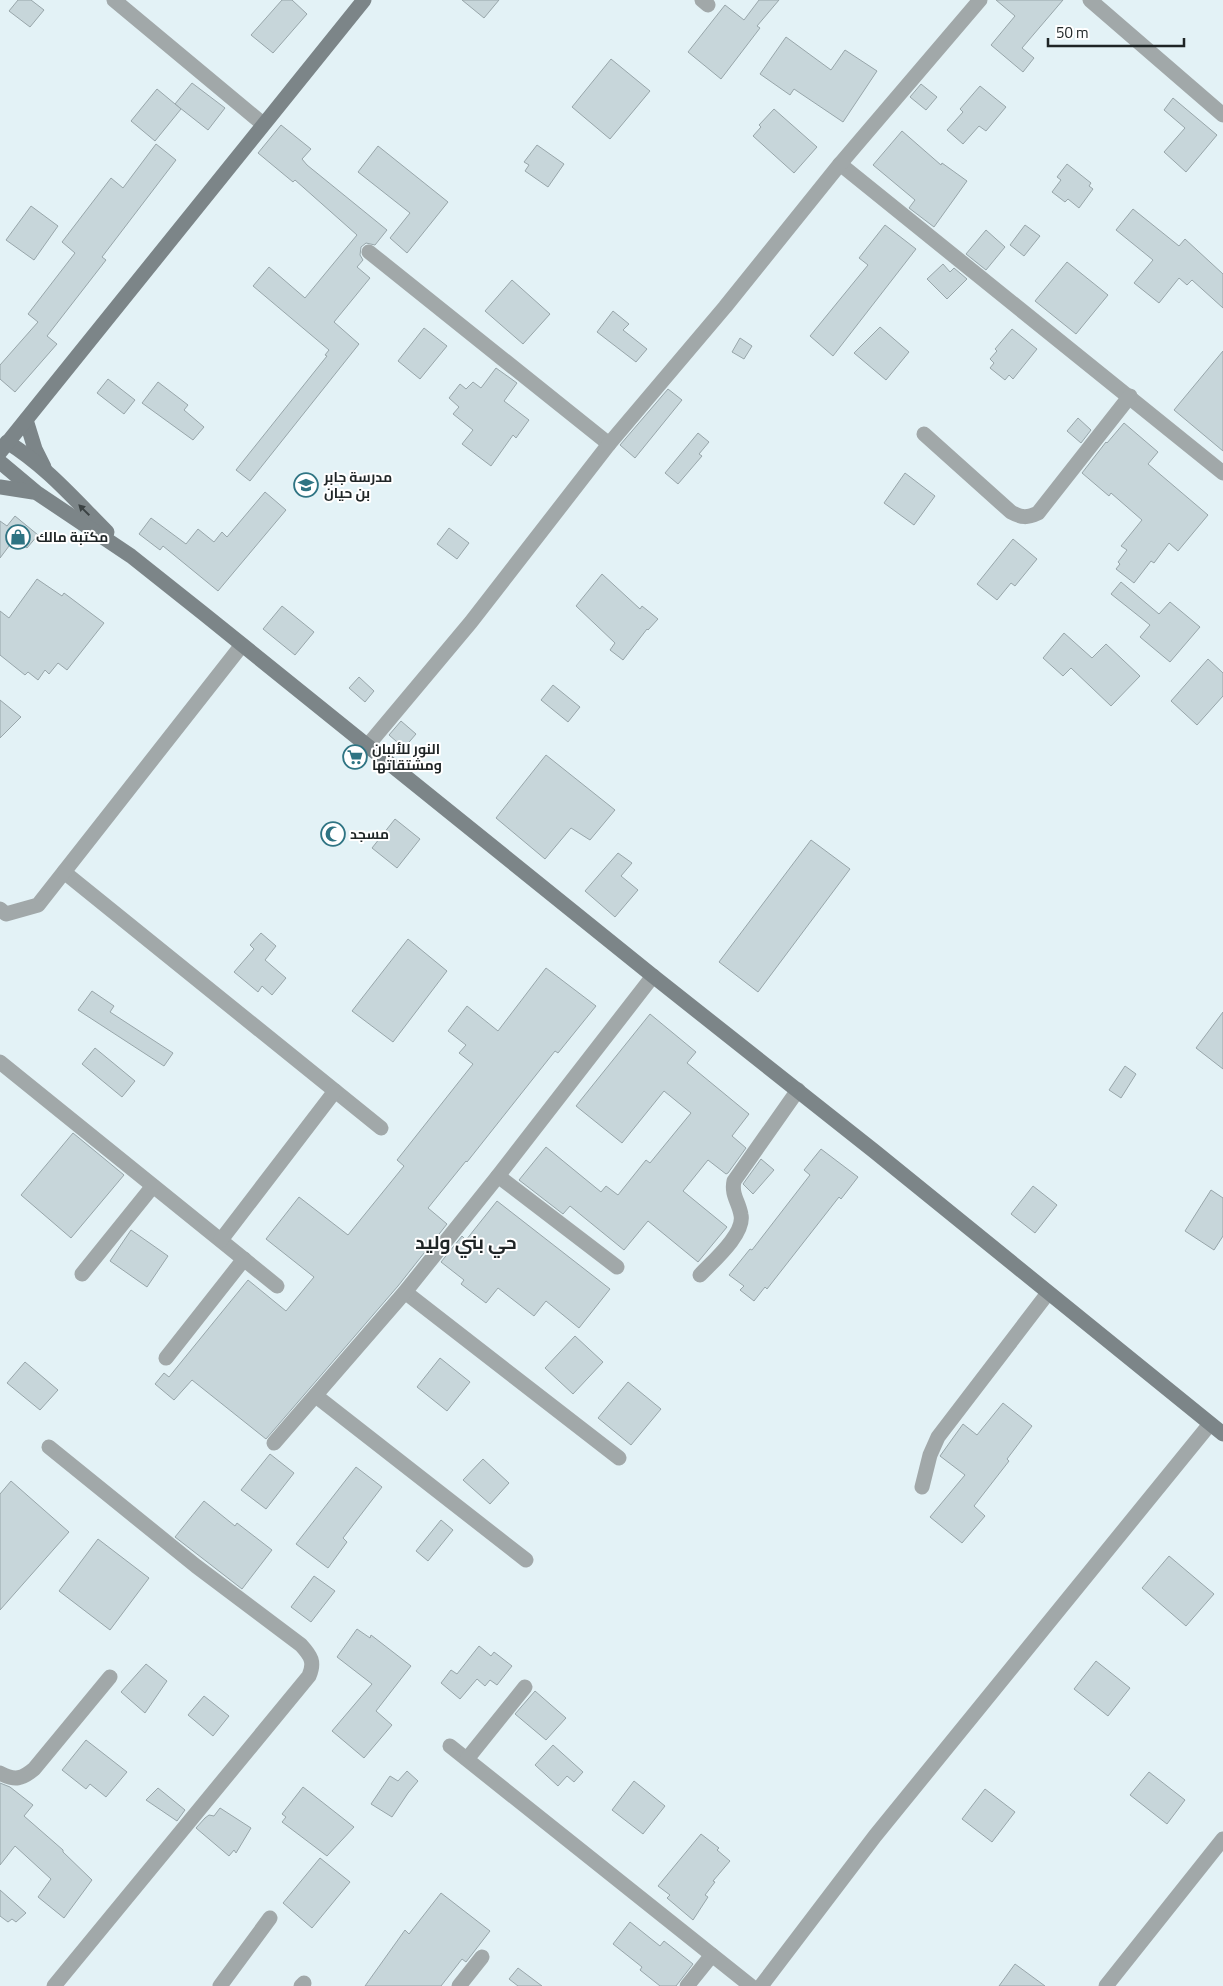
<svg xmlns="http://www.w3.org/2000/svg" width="1223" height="1986" font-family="Georgia,Cairo,serif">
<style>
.building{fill:#c7d6da;stroke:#98a6aa}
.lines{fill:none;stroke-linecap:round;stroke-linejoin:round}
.street{stroke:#a1a8a9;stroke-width:15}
.secondary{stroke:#7c8588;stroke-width:15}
.oneway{fill:#3b4243}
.labels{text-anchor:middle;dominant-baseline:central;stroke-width:4;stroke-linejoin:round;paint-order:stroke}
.poi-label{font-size:14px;font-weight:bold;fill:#1f2526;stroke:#fff;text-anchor:start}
.district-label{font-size:19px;font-weight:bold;fill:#1f2526;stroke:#fff}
</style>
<rect width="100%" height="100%" fill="#e3f2f6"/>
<!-- building -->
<g class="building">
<path d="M18 0H31L44 10 30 27 9 11Z"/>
<path d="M282 0H292L307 14 273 53 251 35Z"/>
<path d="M462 0H499L484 18Z"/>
<path d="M759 0H779L757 26 760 28 721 79 688 52 725 5 744 20Z"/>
<path d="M996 0H1063L1022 48 1034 58 1023 72 991 45 1015 16Z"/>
<path d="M786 37 831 70 845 50 877 71 843 122 794 89 790 95 760 74Z"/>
<path d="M611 59 650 91 610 139 572 107Z"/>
<path d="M192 83 225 108 208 130 175 104Z"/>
<path d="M921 84 937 97 926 110 910 97Z"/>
<path d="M980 86 1006 107 986 131 979 126 963 144 947 130 963 112 960 109Z"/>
<path d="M157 89 181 109 155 141 131 121Z"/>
<path d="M1173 98 1217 135 1186 172 1164 152 1185 128 1164 110Z"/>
<path d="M774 109 817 147 794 173 753 136 761 127 759 125Z"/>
<path d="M281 125 311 149 302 159 307 165 387 230 375 245 366 243 361 247 360 255 363 260 357 267 370 278 334 322 359 344 250 481 236 470 327 356 325 355 329 350 253 286 269 267 305 298 357 235 295 180 293 182 258 153Z"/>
<path d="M902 131 941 165 942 163 967 181 934 227 909 208 915 200 873 165Z"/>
<path d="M156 144 176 160 102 257 106 260 47 336 57 344 15 392 0 379V365L38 322 28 314 75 253 62 242 111 178 123 188Z"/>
<path d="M537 145 564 164 548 187 525 171 529 165 524 162Z"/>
<path d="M378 146 448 202 407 253 390 238 410 213 358 172Z"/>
<path d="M1067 164 1091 183 1089 186 1093 189 1079 208 1068 199 1065 202 1052 192 1061 180 1057 177Z"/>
<path d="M31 206 58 226 34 260 6 240Z"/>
<path d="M1133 209 1179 246 1185 239 1223 274V308L1192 280 1187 285 1179 278 1159 303 1134 283 1153 260 1116 230Z"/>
<path d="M885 225 916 249 833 356 810 336 868 265 859 258Z"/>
<path d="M1025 225 1040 236 1024 256 1010 245Z"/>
<path d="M986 230 1005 247 986 270 966 254Z"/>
<path d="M1067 262 1108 295 1076 334 1035 301Z"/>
<path d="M943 264 950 272 954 268 967 279 947 299 927 279Z"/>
<path d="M512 280 550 314 523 344 485 311Z"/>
<path d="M613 311 629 324 623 330 647 349 636 362 597 332Z"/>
<path d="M880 327 909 352 886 380 854 353Z"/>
<path d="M424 328 447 346 420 379 398 361Z"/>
<path d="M1012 329 1037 349 1013 379 1009 375 1005 380 990 368 994 363 990 359 997 351 995 349Z"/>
<path d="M740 338 752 346 744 359 732 352Z"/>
<path d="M1223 351V451L1174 410Z"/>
<path d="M496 368 517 383 504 401 529 420 516 438 513 435 491 466 462 444 473 430 453 414 459 407 449 398 460 384 466 389 473 382 481 388Z"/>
<path d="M108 379 135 400 124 414 97 393Z"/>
<path d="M158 382 188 405 184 410 204 427 193 440 142 403Z"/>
<path d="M668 389 682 400 635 458 620 445Z"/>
<path d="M1078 418 1091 430 1081 443 1067 431Z"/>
<path d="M1124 423 1158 452 1148 464 1208 515 1178 551 1169 543 1154 563 1151 561 1134 583 1116 569 1120 564 1118 562 1127 550 1121 546 1142 520 1111 493 1109 496 1082 473 1106 442 1107 443Z"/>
<path d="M698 433 709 442 699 454 702 456 678 484 665 473Z"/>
<path d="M905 473 935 496 914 525 884 503Z"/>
<path d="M265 492 286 510 218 591 163 546 160 550 139 534 151 518 186 544 198 529 214 542 222 532 227 537Z"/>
<path d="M15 516 38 535 27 548 15 538 0 558V521L7 526Z"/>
<path d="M449 528 469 543 457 559 437 544Z"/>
<path d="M1013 539 1037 559 1015 586 1011 583 997 600 977 584Z"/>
<path d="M602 574 640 609 642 606 658 619 648 630 647 629 623 660 610 650 615 643 576 606Z"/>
<path d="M37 579 62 596 64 593 104 623 67 670 58 663 49 674 45 670 38 680 28 672 25 675 0 655V611L9 618Z"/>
<path d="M1121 582 1159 614 1170 602 1200 627 1170 662 1140 637 1150 625 1111 594Z"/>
<path d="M282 606 314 632 295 655 263 629Z"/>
<path d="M1064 633 1092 658 1106 644 1140 676 1111 706 1071 668 1063 676 1043 658Z"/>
<path d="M1208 659 1223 673V696L1197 725 1171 701Z"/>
<path d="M359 677 374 691 365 702 349 688Z"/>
<path d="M553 685 580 707 568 722 541 700Z"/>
<path d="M0 700 21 717 0 738Z"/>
<path d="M401 721 416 734 404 748 389 735Z"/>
<path d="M546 755 615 810 590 840 571 828 545 859 496 818Z"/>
<path d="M395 819 420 839 397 868 372 848Z"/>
<path d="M811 840 850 869 758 992 719 962Z"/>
<path d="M618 853 632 863 621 876 638 890 615 917 585 891Z"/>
<path d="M261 933 276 946 265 960 286 978 272 995 262 986 258 992 234 972 254 949 250 945Z"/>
<path d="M408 939 447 971 393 1042 352 1011Z"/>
<path d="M546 968 596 1006 558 1053 555 1051 467 1162 466 1161 428 1208 447 1224 398 1286 266 1439 192 1380 174 1400 155 1384 164 1373 169 1377 248 1280 286 1311 314 1277 266 1239 299 1197 348 1235 404 1166 397 1160 473 1064 459 1053 466 1045 448 1031 467 1006 498 1031Z"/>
<path d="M92 991 114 1006 110 1012 173 1053 164 1066 78 1010Z"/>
<path d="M1223 1012V1069L1196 1048Z"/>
<path d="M650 1014 696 1052 687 1063 749 1114 732 1136 746 1148 728 1173 726 1174 708 1160 683 1191 727 1227 698 1262 648 1221 624 1250 570 1206 563 1214 519 1180 546 1147 601 1192 606 1186 618 1195 646 1160 650 1163 691 1113 664 1091 622 1143 576 1106Z"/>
<path d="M95 1048 135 1081 122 1097 82 1064Z"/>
<path d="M1125 1066 1136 1074 1121 1098 1109 1090Z"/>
<path d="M73 1133 124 1175 71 1238 21 1195Z"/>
<path d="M821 1149 858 1177 841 1199 839 1197 767 1289 765 1287 754 1301 740 1290 744 1286 729 1275 750 1249 752 1250 810 1175 804 1170Z"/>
<path d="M761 1159 774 1170 753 1194 743 1184Z"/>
<path d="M1033 1186 1057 1205 1035 1233 1011 1214Z"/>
<path d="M1211 1190 1223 1198V1236L1214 1250 1185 1231Z"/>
<path d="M497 1201 610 1289 579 1328 546 1301 534 1316 498 1288 486 1303 461 1284 464 1280 441 1262 462 1236 466 1240Z"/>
<path d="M131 1230 168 1256 147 1287 110 1261Z"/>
<path d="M575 1336 603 1362 573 1394 545 1368Z"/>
<path d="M440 1358 470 1382 447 1411 417 1387Z"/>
<path d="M25 1362 58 1390 40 1410 7 1383Z"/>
<path d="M628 1382 661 1409 631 1445 598 1418Z"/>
<path d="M1003 1403 1032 1426 1007 1459 1009 1461 974 1506 985 1516 962 1543 930 1517 965 1475 940 1456 963 1424 977 1435Z"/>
<path d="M270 1454 294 1473 266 1509 241 1490Z"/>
<path d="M483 1459 509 1483 490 1504 463 1480Z"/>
<path d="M356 1467 382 1487 343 1538 347 1542 328 1568 296 1544Z"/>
<path d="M11 1481 69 1532 0 1610V1494Z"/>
<path d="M204 1501 235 1526 237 1523 272 1550 242 1589 175 1537Z"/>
<path d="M441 1520 453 1530 428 1561 416 1551Z"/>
<path d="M98 1539 149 1578 110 1630 59 1591Z"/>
<path d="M1169 1556 1214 1594 1186 1626 1142 1588Z"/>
<path d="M314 1576 335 1591 311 1622 291 1607Z"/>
<path d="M357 1629 370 1638 371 1635 411 1666 376 1711 392 1725 364 1758 332 1731 372 1684 337 1657Z"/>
<path d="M479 1646 491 1656 494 1652 512 1666 497 1685 490 1680 485 1686 477 1679 460 1699 441 1683 451 1670 457 1674Z"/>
<path d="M1096 1661 1130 1688 1108 1716 1074 1689Z"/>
<path d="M146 1664 167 1681 145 1713 121 1692Z"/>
<path d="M535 1691 566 1718 546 1740 515 1714Z"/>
<path d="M204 1696 229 1716 213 1736 188 1715Z"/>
<path d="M86 1740 127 1772 106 1797 90 1784 86 1789 62 1770Z"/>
<path d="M553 1745 583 1772 574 1782 567 1776 558 1786 535 1765Z"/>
<path d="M407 1771 418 1781 408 1793 392 1817 371 1804 390 1776 398 1781Z"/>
<path d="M1149 1772 1185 1800 1167 1824 1130 1795Z"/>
<path d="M634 1781 665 1806 643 1834 612 1810Z"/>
<path d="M0 1783 10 1787 33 1805 24 1816 63 1850V1852L92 1880 64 1918 38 1897 51 1879 15 1846 0 1865Z"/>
<path d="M303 1787 354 1827 327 1856 282 1822 286 1817 282 1814Z"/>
<path d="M158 1788 185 1810 177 1821 146 1800Z"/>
<path d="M985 1789 1015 1812 992 1842 962 1819Z"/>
<path d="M220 1808 251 1828 236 1853 234 1850 229 1856 196 1828 205 1818 209 1815 214 1816Z"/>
<path d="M701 1834 719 1848 717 1850 730 1861 713 1881 715 1882 705 1895 708 1897 693 1920 667 1898 670 1895 658 1886Z"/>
<path d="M320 1858 350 1882 312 1928 283 1903Z"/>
<path d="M0 1890 26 1913 16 1922 12 1919 8 1922 0 1916Z"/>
<path d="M441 1893 490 1931 466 1962 462 1959 441 1986H365L405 1930 409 1934Z"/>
<path d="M630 1922 660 1946 664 1941 693 1964 676 1986H660L640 1970 642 1967 613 1944Z"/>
<path d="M1015 1964 1045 1986H999Z"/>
<path d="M518 1968 542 1986H518L509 1979Z"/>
</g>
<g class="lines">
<!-- street -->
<g class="street">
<path d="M114 0 263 124"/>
<path d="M702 0 708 5"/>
<path d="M1090 0 1223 115"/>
<path d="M840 164 1223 473"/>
<path d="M369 252 609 444"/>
<path d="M924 434 1011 512C1022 518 1027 518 1038 513L1130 396"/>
<path d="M368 745 471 622 609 444 725 307 840 164 980 0"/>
<path d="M64 872 381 1128"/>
<path d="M0 909 6 914 38 905 242 645"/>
<path d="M0 1062 277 1286"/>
<path d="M498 1176 617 1267"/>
<path d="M221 1240 335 1091"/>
<path d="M82 1274 153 1186"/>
<path d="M700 1275C712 1262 745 1234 741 1215 739 1202 731 1195 734 1181L798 1090"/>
<path d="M405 1292 619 1458"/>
<path d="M166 1358 244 1259"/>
<path d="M316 1396 526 1560"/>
<path d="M274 1443 405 1292 498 1176 653 976"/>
<path d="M49 1447 196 1566 301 1645C311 1656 315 1662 309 1676L54 1986"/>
<path d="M922 1487 930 1455 938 1437 1048 1293"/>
<path d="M450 1746 751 1986"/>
<path d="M467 1759 525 1687"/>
<path d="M0 1773C15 1781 22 1779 34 1769L110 1677"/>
<path d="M220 1986 270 1918"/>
<path d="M301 1986 304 1983"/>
<path d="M459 1986 482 1957"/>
<path d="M687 1986 712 1955"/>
<path d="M761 1986 875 1836 1210 1424"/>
<path d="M1106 1986 1223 1839"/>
</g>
<!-- secondary -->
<g class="secondary">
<path d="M26 420 35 449 44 467"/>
<path d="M7 442C45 465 76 501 107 532"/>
<path d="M0 452 364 0"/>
<path d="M0 462 37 493 131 556 204 614 653 976 874 1151 1223 1434"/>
<path d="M0 487 33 492"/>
</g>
</g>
<!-- one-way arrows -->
<defs><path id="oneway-solid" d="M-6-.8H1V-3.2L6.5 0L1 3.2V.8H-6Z" transform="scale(1.25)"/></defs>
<use class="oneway" href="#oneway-solid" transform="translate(84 510) rotate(-135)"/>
<!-- icons -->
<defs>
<g id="school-ring" transform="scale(1.25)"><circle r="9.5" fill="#fff" stroke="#2f7483" stroke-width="1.5"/><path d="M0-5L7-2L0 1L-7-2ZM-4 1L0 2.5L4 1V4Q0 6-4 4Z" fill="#2f7483"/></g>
<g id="shop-ring" transform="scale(1.25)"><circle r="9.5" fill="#fff" stroke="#2f7483" stroke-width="1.5"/><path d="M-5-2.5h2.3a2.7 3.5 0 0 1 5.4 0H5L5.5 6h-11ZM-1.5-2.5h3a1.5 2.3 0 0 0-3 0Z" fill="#2f7483"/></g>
<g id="supermarket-ring" transform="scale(1.25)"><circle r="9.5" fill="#fff" stroke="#2f7483" stroke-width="1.5"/><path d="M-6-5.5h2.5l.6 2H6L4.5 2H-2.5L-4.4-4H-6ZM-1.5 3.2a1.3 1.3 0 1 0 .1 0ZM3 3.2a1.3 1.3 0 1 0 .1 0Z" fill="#2f7483"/></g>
<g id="mosque-ring" transform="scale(1.25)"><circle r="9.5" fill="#fff" stroke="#2f7483" stroke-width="1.5"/><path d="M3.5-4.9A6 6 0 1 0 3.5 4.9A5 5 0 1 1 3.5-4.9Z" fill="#2f7483"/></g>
</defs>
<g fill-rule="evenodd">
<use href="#school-ring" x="306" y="485"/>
<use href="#shop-ring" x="18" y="537"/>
<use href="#supermarket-ring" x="355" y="757"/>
<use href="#mosque-ring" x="333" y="834"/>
</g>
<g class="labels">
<!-- poi labels -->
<g class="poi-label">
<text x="324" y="477">مدرسة جابر<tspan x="324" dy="16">بن حيان</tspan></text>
<text x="36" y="537">مكتبة مالك</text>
<text x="372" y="749">النور للألبان<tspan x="372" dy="16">ومشتقاتها</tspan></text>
<text x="350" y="834">مسجد</text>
</g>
<!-- district labels -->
<g class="district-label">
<text x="466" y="1242">حي بني وليد</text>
</g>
</g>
<!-- scale -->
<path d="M1048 38v8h136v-8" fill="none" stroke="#1f2526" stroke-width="2.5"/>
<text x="1056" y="38" font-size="15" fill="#1f2526" stroke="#ffffff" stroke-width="4" paint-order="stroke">50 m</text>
</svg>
